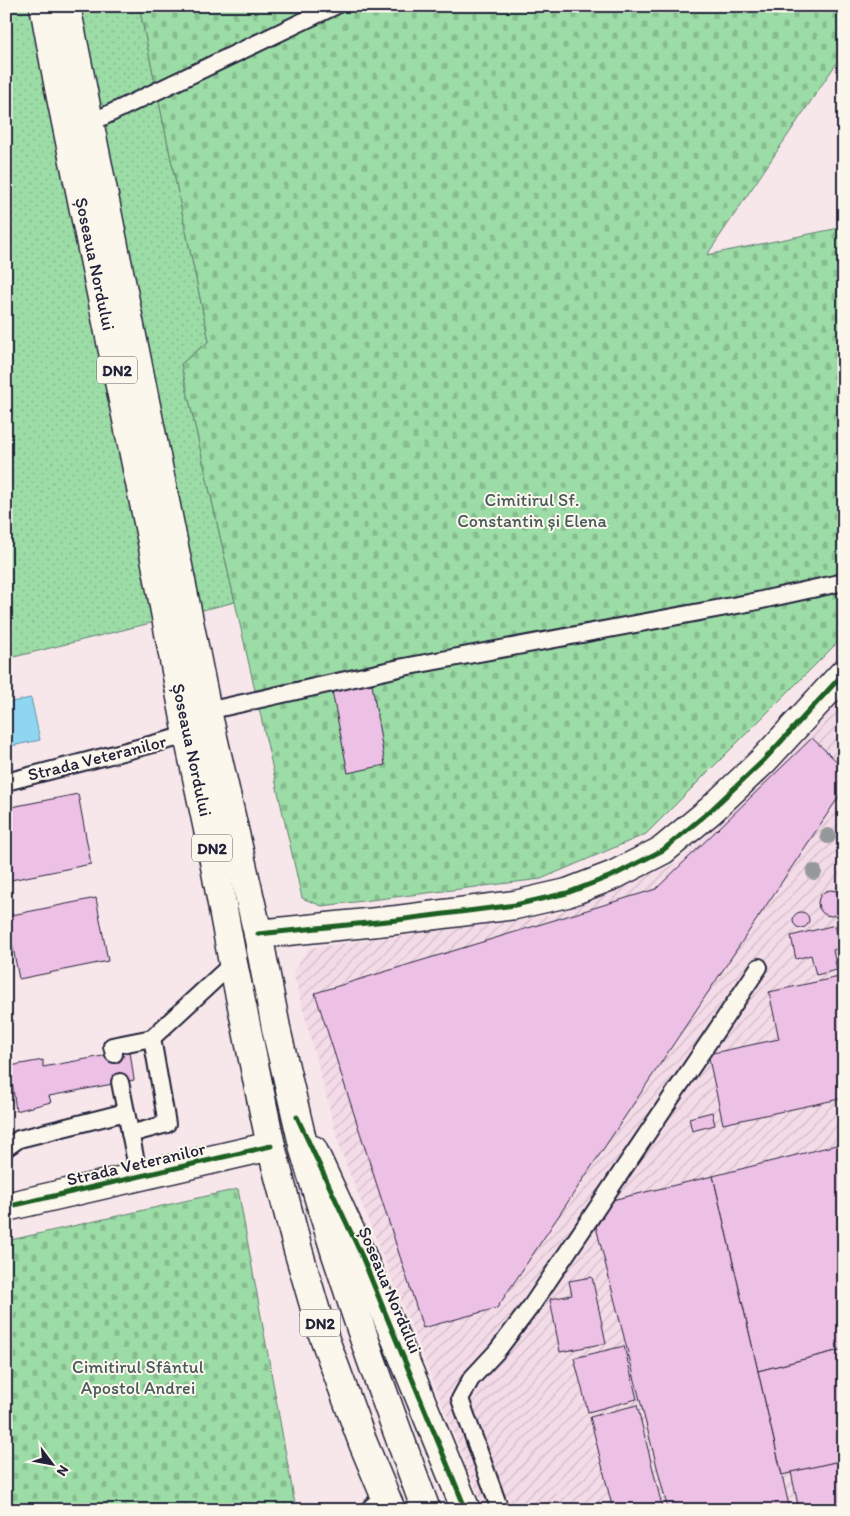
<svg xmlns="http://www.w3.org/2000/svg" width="850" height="1516" font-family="Itim,sans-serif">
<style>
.industrial{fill:url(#industrial-furrows)}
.grass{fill:url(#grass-dots);stroke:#5f7f70}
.cemetery{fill:url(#cemetery-stones);stroke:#5f7f70}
.water{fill:#8fd7f1;stroke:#638fa8}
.building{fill:#edc0e5;stroke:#22223b}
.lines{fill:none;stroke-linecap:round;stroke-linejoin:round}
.lane-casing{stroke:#22223b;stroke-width:20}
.street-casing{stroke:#22223b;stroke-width:31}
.secondary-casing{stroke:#22223b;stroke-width:31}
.primary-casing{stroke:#22223b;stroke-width:31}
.lane{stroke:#fbf7ec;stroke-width:16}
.street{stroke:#fbf7ec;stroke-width:28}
.secondary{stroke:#fbf7ec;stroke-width:28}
.primary{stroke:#fbf7ec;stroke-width:28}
.cycleway-casing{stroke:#fbf7ec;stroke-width:8}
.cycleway{stroke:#1b5e20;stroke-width:5}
.tree{fill:#96999b}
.labels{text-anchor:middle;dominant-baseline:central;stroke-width:4;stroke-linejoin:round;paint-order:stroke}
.shield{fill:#fbf7ec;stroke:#636270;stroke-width:1}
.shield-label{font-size:16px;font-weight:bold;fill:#22223b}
.street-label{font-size:18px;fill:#22223b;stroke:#fbf7ec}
.park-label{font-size:18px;fill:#475a5b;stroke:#fbf7ec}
</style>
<defs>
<pattern id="industrial-furrows" width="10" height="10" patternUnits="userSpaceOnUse" patternTransform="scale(1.25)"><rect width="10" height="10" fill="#f4dbe8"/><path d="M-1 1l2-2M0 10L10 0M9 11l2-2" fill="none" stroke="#d1bcc8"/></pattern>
<pattern id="grass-dots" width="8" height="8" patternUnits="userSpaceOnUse" patternTransform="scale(1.25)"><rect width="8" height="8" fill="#9cdca6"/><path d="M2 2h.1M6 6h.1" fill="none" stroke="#86bc90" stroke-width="1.8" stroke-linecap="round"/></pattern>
<pattern id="cemetery-stones" width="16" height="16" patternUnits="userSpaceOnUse" patternTransform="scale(1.25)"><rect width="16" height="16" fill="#9cdca6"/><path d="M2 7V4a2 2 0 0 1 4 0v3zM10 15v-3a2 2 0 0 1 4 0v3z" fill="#86bc90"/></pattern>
</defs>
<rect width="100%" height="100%" fill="#f7e6ea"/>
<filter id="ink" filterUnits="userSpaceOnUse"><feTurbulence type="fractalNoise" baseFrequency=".02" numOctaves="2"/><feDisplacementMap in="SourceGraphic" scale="10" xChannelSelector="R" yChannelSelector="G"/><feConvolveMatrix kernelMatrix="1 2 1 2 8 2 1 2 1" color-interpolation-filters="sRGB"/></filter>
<g filter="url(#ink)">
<!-- industrial -->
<path class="industrial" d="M844 696V1510H485L341 1152 293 972 309 948 554 915 679 862 812 729Z"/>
<!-- grass -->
<path class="grass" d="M6 6H139L209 341 181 364 235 602 6 659Z"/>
<!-- cemetery -->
<g class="cemetery">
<path d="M139 6H844V52L707 255 844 227V636L646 834 541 879 322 906 302 898 181 364 209 341Z"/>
<path d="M238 1189 296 1510H6V1241Z"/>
</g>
<!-- water -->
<path class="water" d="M31 698 40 740 6 747V703Z"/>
<!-- building -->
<g class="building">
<path d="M372 684 385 765 348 773 332 691Z"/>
<path d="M812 738 844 768V789L497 1308 423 1328 315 993 656 889Z"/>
<path d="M78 794 91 864 6 881V808Z"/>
<circle cx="831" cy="903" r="13"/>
<path d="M96 898 108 961 19 979 7 916Z"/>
<circle cx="801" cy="920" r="8"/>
<path d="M835 925 841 948 833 950 837 970 816 975 811 955 796 959 791 936Z"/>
<path d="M843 953H844V965L841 961Z"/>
<path d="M844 976V1098L723 1124 708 1054 779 1039 769 992Z"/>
<path d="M130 1051 134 1080 49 1096 51 1102 16 1111 10 1066 43 1060V1067Z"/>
<path d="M712 1112 715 1125 692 1131 689 1118Z"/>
<path d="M844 1143V1349L758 1371 713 1176Z"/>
<path d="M713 1176 790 1510H668L596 1227 612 1200Z"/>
<path d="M592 1277 606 1343 560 1352 550 1299 572 1295 569 1281Z"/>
<path d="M624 1346 637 1399 588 1412 574 1358Z"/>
<path d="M844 1349V1460L782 1475 758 1371Z"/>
<path d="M637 1405 663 1510H613L590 1417Z"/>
<path d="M844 1460V1510H799L791 1472Z"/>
</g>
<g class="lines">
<!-- lane casing -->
<g class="lane-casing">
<g id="lane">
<path d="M90 123 335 6"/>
<path d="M207 711 404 667 748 603 844 582"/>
<path d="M6 782 188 735"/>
<path d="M114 1054 112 1046 152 1038 233 963"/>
<path d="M120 1082 139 1177"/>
<path d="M130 1134 167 1124 152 1038"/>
<path d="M6 1148 19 1139 126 1112"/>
<path d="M368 1510 385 1495"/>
<path d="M500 1510 460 1399 471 1379 497 1351 532 1305 759 967"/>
</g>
</g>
<!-- street casing -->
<g class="street-casing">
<path id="street" d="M258 934 397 920 515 905 567 893 614 875 663 850 710 811 764 760 844 673"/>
</g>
<!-- secondary casing -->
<g class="secondary-casing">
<g id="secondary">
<path d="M313 1150 361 1254 466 1510"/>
<path d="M6 1207 271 1146"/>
</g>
</g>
<!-- primary casing -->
<g class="primary-casing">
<g id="primary">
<path d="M44 6 59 88 152 542 188 735 209 834 233 963 271 1146 298 1250 321 1329 363 1443 391 1510"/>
<path d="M66 6 207 711 258 934 277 1033 305 1153 335 1251 371 1359 426 1510"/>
</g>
</g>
<!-- lane -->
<use href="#lane" class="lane"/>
<!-- street -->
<use href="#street" class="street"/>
<!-- secondary -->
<use href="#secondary" class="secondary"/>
<!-- primary -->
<use href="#primary" class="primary"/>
<!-- cycleway casing -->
<g class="cycleway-casing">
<g id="cycleway">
<path d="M258 934 397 920 515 905 567 893 614 875 663 850 710 811 764 760 844 673"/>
<path d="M297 1117 361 1254 466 1510"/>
<path d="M6 1207 271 1146"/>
</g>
</g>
<!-- cycleway -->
<use href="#cycleway" class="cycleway"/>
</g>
<!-- trees -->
<g class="tree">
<circle cx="828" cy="836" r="8"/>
<circle cx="814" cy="872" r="8"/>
</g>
</g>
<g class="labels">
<!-- shield labels -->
<g class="shield">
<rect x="97" y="356.5" width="40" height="27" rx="4"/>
<rect x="192" y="834.5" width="40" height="27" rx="4"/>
<rect x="300" y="1309.5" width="40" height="27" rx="4"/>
</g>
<g class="shield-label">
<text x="117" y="370">DN2</text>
<text x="212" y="848">DN2</text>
<text x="320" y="1323">DN2</text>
</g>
<!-- street labels -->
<g class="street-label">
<text transform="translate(95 264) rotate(78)">Șoseaua Nordului</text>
<text transform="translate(192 750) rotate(78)">Șoseaua Nordului</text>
<text transform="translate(97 758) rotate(-14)">Strada Veteranilor</text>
<text transform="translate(136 1164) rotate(-13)">Strada Veteranilor</text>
<text transform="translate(390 1290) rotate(67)">Șoseaua Nordului</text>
</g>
<!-- park labels -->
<g class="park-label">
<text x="532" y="500">Cimitirul Sf.<tspan x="532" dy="21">Constantin și Elena</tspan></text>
<text x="138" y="1367">Cimitirul Sfântul<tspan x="138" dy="21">Apostol Andrei</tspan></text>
</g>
</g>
<!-- margin -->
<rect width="850" height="1516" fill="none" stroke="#fbf7ec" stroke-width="25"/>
<rect x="12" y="12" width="825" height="1491" fill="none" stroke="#22223b" stroke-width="2" filter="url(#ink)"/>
<!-- north arrow -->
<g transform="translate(52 1464) rotate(122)" stroke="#fbf7ec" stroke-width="4" paint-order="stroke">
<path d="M0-4L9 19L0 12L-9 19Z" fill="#22223b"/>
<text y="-8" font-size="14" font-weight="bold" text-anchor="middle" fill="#22223b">N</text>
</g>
</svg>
